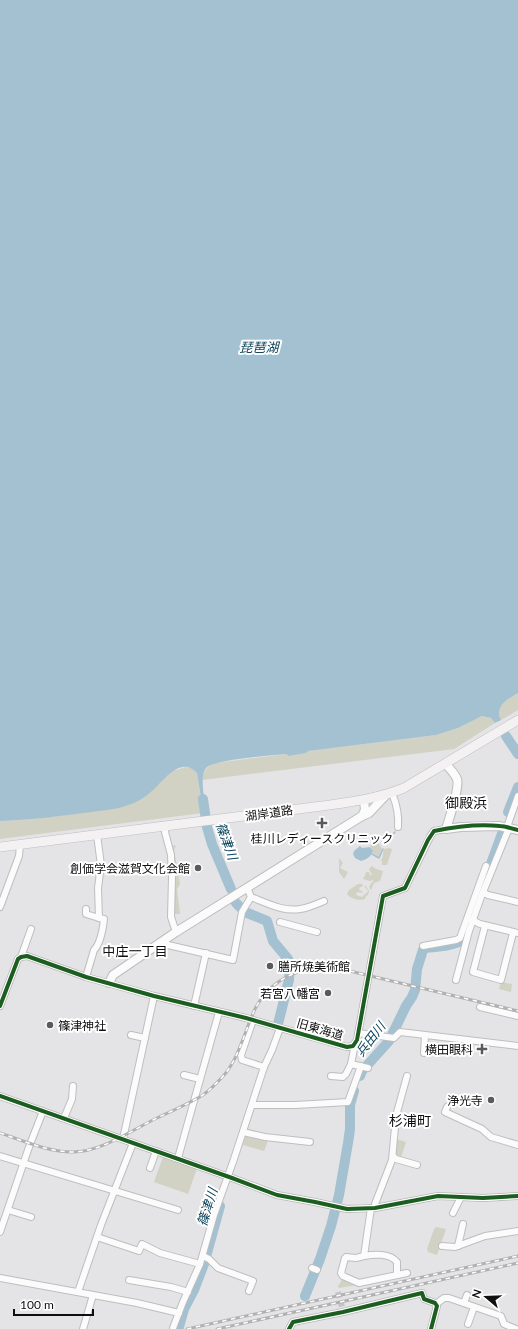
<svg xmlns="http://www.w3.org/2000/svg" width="518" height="1329" font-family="Lato,'Noto Sans JP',sans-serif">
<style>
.green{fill:#d1d1c4}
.water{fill:#a3c1d0}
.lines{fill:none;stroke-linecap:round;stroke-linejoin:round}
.stream{stroke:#a3c1d0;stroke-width:1.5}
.river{stroke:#a3c1d0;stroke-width:10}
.minor-tunnel{stroke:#c4c3c6;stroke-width:6;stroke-dasharray:6 3;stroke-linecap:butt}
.minor-casing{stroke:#bebebf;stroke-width:8}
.tertiary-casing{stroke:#bebebf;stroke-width:10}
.secondary-casing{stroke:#bebebf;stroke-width:10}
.minor{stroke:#fbfbfb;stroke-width:6}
.tertiary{stroke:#fbfbfb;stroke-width:8}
.secondary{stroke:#f4f1f2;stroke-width:9}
.rail-casing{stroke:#b1b1b1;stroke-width:3}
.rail{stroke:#fff;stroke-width:1.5;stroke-dasharray:4.5;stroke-linecap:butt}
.cycleway-casing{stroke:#fff;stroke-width:6}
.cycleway{stroke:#1b5e20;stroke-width:4}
.poi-dot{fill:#5a595b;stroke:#fff;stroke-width:1.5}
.labels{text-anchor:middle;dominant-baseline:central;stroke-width:4;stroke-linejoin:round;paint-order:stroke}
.street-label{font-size:12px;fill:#0f0f10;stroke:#fff}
.poi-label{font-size:12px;fill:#0f0f10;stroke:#fff;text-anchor:end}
.water-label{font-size:13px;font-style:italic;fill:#0d465d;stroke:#fff}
.neighbourhood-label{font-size:13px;fill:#0f0f10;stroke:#fff}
.quarter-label{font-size:14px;fill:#0f0f10;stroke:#fff}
</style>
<rect width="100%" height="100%" fill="#e4e3e6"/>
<!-- green -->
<g class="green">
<path d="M518 693V710L501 720C494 706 508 699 518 693Z"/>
<path d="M482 716 491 718 495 723 454 749 202 780C204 771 206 766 216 763L286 754 289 756 306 753 308 751 436 735 458 728Z"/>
<path d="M186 767 191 768 197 773 203 813 0 839V821L23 820 67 815 127 806 144 797 172 771Z"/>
<path d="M374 841 378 842 382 849 379 857 373 853V851L370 846Z"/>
<path d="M173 845 176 846 174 850 180 884 177 889 180 914H175L173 912 176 880Z"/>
<path d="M389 848 392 849 387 865H382V861L376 858 380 860 382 859 384 849Z"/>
<path d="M339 858 343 863 340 868 348 872 344 879 339 872Z"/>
<path d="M372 866 376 869 383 871 380 881 374 883 371 890C367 886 372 883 374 880L370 881 363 879V878L365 876 366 872H369L370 875H372L369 869Z"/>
<path d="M358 884H363L362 887H360L359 890 362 891 363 893 357 892 356 895 362 897 366 893H367L368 890 365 888V885L369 891 368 895 366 896 365 899C359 901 351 899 347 894L349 890Z"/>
<path d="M501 982 512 984 511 992 499 989Z"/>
<path d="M246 1134 269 1138 264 1151 243 1145Z"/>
<path d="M396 1139 406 1142 401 1158 398 1157 395 1153Z"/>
<path d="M163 1157 197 1168 188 1194 154 1182Z"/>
<path d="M436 1227 446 1229 437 1255 428 1252 427 1249 434 1229Z"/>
<path d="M343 1278 357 1285 339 1288 338 1286Z"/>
</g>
<!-- water -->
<g class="water">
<path d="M0 0H518V693C508 699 494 706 501 720L495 723 491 718 482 716 458 728 436 735 308 751 306 753 289 756 286 754C273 755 213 760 206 768 199 777 205 800 206 811H203L197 773C181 755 164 780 153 790 148 795 142 799 136 802 122 809 106 810 91 812 61 816 31 820 0 821Z"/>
<path d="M360 846 362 848 370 847 373 851C371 857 367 859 361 861L355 858 353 854 354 851Z"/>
</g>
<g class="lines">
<!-- stream -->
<g class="stream">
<path d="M385 843 395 832"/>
<path d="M372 854 379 858 383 849"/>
</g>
<!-- river -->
<g class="river">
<path d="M506 736 518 754"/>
<path d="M203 799 207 827 212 844 231 889"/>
<path d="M508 812 518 787"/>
<path d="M481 891 503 831"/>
<path d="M236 903 245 912 267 921 273 941 288 959 290 966 289 980 278 1024"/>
<path d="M360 1076 362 1071 389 1041 406 1006 412 997 415 990 417 969 423 950 425 948C434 947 457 946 463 939 466 935 468 926 470 921"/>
<path d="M305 1296 320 1259 331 1226 339 1195 348 1143 350 1129V1105L354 1091"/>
<path d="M179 1327 184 1309 194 1290 204 1264 220 1206"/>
</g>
<!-- minor-tunnel -->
<path class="minor-tunnel" d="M338 1292 342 1307"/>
<!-- minor casing -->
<g class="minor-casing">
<g id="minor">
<path d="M392 793C397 805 399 814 398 827"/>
<path d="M166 826 165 832 171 855 172 877 171 917 176 932"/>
<path d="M507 827 518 796"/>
<path d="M247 887 251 897C267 903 283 912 300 909 308 908 317 904 324 901"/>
<path d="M484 893 488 895 518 902"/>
<path d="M0 907 19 856 20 845"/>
<path d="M86 909V914L99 918"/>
<path d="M470 919 480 924 518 933"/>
<path d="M280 922 317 932"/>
<path d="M485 926 473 972 501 980 513 933"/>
<path d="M162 942 168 945 233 960 242 912 251 897"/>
<path d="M423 946 456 940 460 938 486 866"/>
<path d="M21 957 31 929"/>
<path d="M86 977 94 950C100 944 103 928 104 919L99 918 98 888 101 865 97 835"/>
<path d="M456 980 469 931 481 897 509 828"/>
<path d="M0 1006 18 959 21 957 27 956 86 977 154 996 246 1018 347 1047 353 1046 357 1040 383 896 405 888 431 835 434 831 446 829"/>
<path d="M194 1006 206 953"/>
<path d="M480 1007 518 1016"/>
<path d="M253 1020 241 1055 242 1060 264 1067"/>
<path d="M358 1033 394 1038 400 1032 518 1046"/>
<path d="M131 1035 145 1038"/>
<path d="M353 1046 354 1049 351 1064 368 1068"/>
<path d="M424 1053 425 1036"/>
<path d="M184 1075 200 1079"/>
<path d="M331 1076 343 1077 346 1074 351 1064"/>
<path d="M0 1096 232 1178 277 1195 315 1202 338 1207 347 1209 375 1208 438 1196 483 1198 518 1196"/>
<path d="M252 1105H295L348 1102 361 1066"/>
<path d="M447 1107 445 1112 482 1129 491 1137 518 1145"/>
<path d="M64 1118 72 1099 73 1086"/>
<path d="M243 1132 265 1137 310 1142"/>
<path d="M123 1139 154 996"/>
<path d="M0 1156 178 1210"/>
<path d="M393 1156 396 1159 417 1165"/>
<path d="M178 1158 219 1012"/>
<path d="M150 1168 156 1151"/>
<path d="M371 1208 364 1256 356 1258 346 1257 345 1258 341 1273 343 1276 359 1283 407 1273"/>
<path d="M375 1208V1204L392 1160 396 1116 407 1076"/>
<path d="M8 1210 31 1217"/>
<path d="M453 1213 461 1197"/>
<path d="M0 1232 29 1147 43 1111"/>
<path d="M97 1237 139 1251 142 1244 160 1253 200 1264"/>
<path d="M442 1246 455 1247 485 1236 518 1231"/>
<path d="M458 1246 463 1224"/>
<path d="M203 1256 209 1259 218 1268 253 1281 249 1291"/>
<path d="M364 1256C374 1254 390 1253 397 1262V1275"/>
<path d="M312 1268 317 1270"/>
<path d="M0 1278 137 1303 179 1313"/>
<path d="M129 1280 171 1287 188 1292"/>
<path d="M78 1292 101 1225 133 1143"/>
<path d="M464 1303 467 1295"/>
<path d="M436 1304 444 1298H449L501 1316 504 1324 516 1329"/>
<path d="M468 1324 474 1307"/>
<path d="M173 1328 183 1302 200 1264 214 1215 234 1159 264 1067 272 1050 280 1028"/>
<path d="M83 1329 93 1295"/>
<path d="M289 1329 293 1322 343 1312 422 1293 424 1299 435 1303 437 1306 431 1329"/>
</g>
</g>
<!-- tertiary casing -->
<g class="tertiary-casing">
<g id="tertiary">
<path d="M446 764C449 768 455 774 457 779 460 788 449 819 446 829L461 827 499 826 518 830"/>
<path d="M362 816 369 813 386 795"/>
<path d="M109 983 113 975 176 932 362 816 365 810 364 800"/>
</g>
</g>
<!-- secondary casing -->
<g class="secondary-casing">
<path id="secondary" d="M0 847 322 806C350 802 377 799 404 788L518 720"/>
</g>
<!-- minor -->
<use href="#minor" class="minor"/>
<!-- tertiary -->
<use href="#tertiary" class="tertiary"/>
<!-- secondary -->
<use href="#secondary" class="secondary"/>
<!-- rail casing -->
<g class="rail-casing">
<g id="rail">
<path d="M0 1133C24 1141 48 1152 73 1152 101 1152 132 1130 157 1118 172 1111 188 1104 203 1095 211 1089 218 1082 225 1074 240 1055 245 1030 255 1009 271 978 304 964 337 968L518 1011"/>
<path d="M187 1329 518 1256"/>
<path d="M217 1329 518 1263"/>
</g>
</g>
<!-- rail -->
<use href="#rail" class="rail"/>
<!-- cycleway casing -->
<g class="cycleway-casing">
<g id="cycleway">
<path d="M0 1006 18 959 21 957 27 956 86 977 154 996 246 1018 347 1047 353 1046 357 1040 383 896 405 888 428 840 434 831C453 827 480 824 500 826 506 826 512 829 518 830"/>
<path d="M0 1096 232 1178 277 1195 315 1202 338 1207 347 1209 375 1208 438 1196 483 1198 518 1196"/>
<path d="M289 1329 293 1322 343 1312 422 1293 424 1299 435 1303 437 1306 431 1329"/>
</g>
</g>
<!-- cycleway -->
<use href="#cycleway" class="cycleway"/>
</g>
<!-- markers -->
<g class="poi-dot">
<path d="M320 817h4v4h4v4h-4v4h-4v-4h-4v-4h4z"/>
<circle cx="198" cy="868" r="4"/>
<circle cx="270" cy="966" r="4"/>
<circle cx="328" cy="993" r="4"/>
<circle cx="50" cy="1025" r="4"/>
<path d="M480 1043h4v4h4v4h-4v4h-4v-4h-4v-4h4z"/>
<circle cx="491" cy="1100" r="4"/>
</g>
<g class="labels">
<!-- street labels -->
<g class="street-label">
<text transform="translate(269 813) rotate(-8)">湖岸道路</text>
<text transform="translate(320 1029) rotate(16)">旧東海道</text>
</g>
<!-- poi labels -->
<g class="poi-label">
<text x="322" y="838" text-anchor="middle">桂川レディースクリニック</text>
<text x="190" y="868">創価学会滋賀文化会館</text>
<text x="278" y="966" text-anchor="start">膳所焼美術館</text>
<text x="320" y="993">若宮八幡宮</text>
<text x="58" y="1025" text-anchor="start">篠津神社</text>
<text x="473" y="1049">横田眼科</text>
<text x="483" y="1100">浄光寺</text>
</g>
<!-- water labels -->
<g class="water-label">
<text x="259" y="347">琵琶湖</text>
<text transform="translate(227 841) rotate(70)">篠津川</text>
<text transform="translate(370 1039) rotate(-52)">兵田川</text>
<text transform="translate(207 1207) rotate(-73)">篠津川</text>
</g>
<!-- neighbourhood labels -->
<g class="neighbourhood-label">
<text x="135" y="951">中庄一丁目</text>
</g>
<!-- quarter labels -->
<g class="quarter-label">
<text x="466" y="802">御殿浜</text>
<text x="410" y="1120">杉浦町</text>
</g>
</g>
<!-- north arrow -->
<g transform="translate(486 1297) rotate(289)" stroke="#ffffff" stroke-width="3" paint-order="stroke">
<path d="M0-3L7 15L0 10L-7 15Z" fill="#0f0f10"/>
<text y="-6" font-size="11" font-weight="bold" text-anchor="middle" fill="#0f0f10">N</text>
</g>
<!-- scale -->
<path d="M14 1309v6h79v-6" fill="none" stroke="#0f0f10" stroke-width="2"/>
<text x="20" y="1309" font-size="12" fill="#0f0f10" stroke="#ffffff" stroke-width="3" paint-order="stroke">100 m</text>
</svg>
